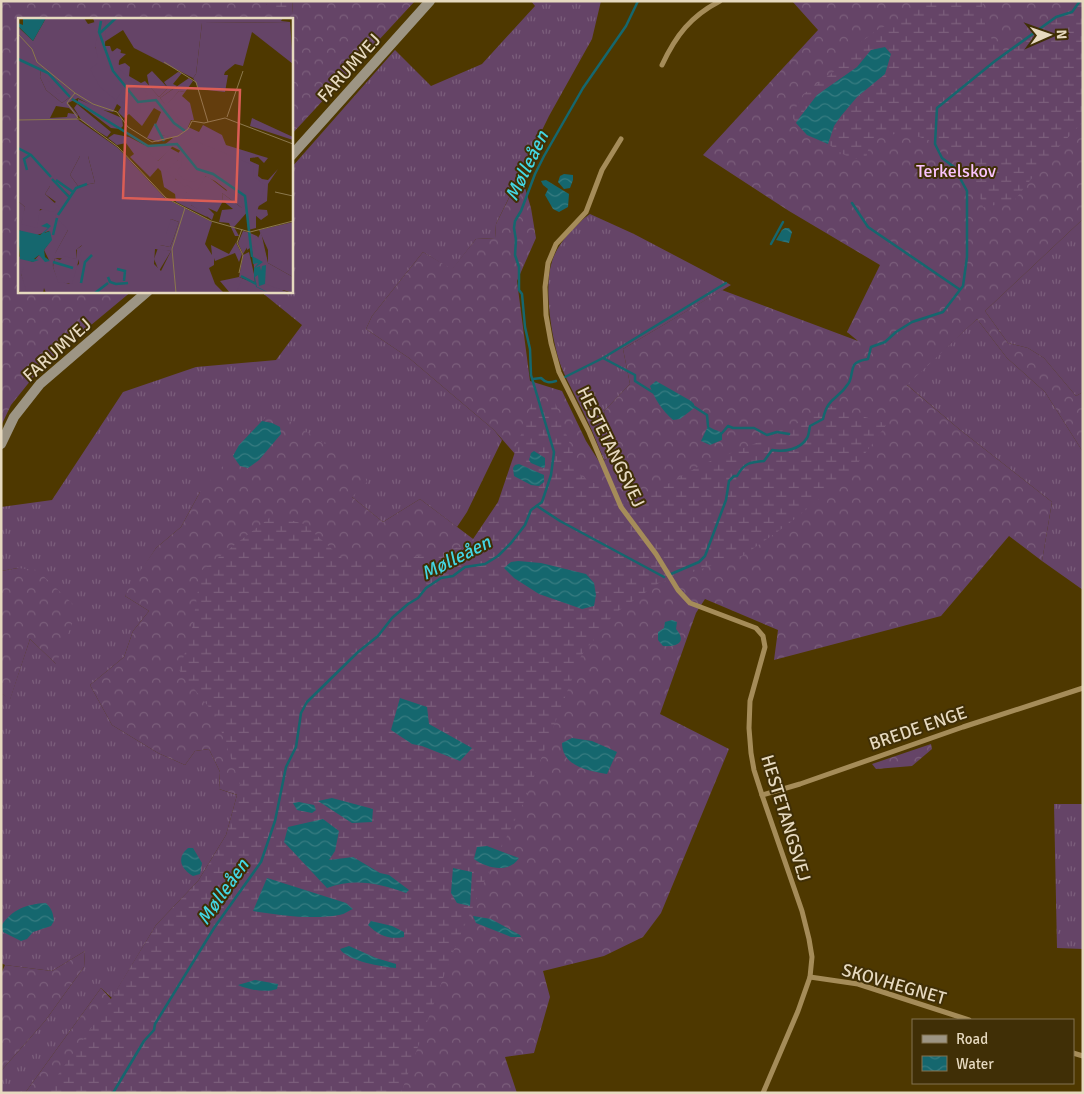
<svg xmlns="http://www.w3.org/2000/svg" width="1084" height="1094" font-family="Signika,sans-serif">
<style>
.grass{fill:url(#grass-tufts)}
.forest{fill:url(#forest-crowns)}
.wetland{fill:url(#wetland-marsh)}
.water{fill:url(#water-waves)}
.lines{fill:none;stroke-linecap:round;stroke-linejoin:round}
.stream{stroke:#15676e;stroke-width:2.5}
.street{stroke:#a58c59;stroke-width:5}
.secondary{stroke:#9d9584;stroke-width:10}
.labels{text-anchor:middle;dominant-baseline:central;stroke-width:4;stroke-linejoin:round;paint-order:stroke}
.street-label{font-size:18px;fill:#e6d9bf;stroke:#402f06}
.park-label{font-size:18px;fill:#fac4fe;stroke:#402f06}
.water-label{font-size:19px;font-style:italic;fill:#43d7e4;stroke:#402f06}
.inset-river{fill:none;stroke:#15676e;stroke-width:2.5}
.inset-road{fill:none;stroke:#8b784c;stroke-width:1}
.view{fill:#db5d55;fill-opacity:0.15;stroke:#db5d55;stroke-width:2.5}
.inset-edge{fill:none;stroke:#e6d9bf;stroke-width:2.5}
</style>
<defs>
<pattern id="grass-tufts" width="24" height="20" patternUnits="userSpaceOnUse" patternTransform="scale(1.25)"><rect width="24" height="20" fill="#654467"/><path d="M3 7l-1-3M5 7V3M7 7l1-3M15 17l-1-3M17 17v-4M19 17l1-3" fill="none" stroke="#7b5e7b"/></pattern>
<pattern id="forest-crowns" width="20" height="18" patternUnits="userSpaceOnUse" patternTransform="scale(1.25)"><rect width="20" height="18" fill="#654467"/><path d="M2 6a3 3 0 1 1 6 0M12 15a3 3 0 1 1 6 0" fill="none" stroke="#7b5e7b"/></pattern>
<pattern id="wetland-marsh" width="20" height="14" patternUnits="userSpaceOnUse" patternTransform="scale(1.25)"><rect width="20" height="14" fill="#654467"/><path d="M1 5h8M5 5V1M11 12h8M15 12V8" fill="none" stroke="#7b5e7b"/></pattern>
<pattern id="water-waves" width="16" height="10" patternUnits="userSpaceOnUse" patternTransform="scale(1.25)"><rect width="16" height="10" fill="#15676e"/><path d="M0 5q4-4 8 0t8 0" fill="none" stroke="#377c81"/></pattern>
</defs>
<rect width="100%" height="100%" fill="#4e3800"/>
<!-- grass -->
<g class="grass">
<path d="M531 1H601L592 39 549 116 496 224 495 238 476 239 452 270 423 252 372 316 366 329 409 358 494 430 502 440 467 512 457 527 420 499 383 522 352 497 200 492 181 527 156 548 125 596 149 611 133 631 124 657 90 685 112 725 158 753 185 765 195 751 209 749 220 772 219 789 237 795 226 835 198 881 156 925 112 998 101 988 25 1093H1V1071L45 1021 84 967 85 951 52 971 5 965 1 963V693L10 699 30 639 56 664 18 568 1 571V507L52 500 123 392 196 367 276 360 302 325 260 291H291V168L395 50 431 86 482 64 535 6Z"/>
<path d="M590 214 634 234 731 285 623 349 630 384 604 411 613 456 604 460C598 446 593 432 586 418 578 400 568 384 561 366 552 342 544 290 551 265 554 252 562 241 570 232 577 226 582 219 590 214Z"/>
<path d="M1083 219V392L1076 396 1044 358 1028 348 1008 343 985 311Z"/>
<path d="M977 319 1007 358 1045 392 1083 452V590L1042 561 1052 502 959 429 906 384Z"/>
<path d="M1054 804H1083V949L1057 948Z"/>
</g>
<!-- forest -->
<g class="forest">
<path d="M1 1H266V4L292 13 293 1H415L291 135V19H19V291H132L43 365 11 405 1 426Z"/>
<path d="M792 1H1083V219L985 311 1008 343 1028 348 1044 358 1076 396 1083 392V452L1045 392 1007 358 977 319 907 385 959 429 1052 502 1042 561 1009 536 941 616 774 660 778 630 705 599 696 613 660 714 729 749 661 913 643 937 604 956 543 971 550 997 534 1053 505 1057 517 1093H25L101 988 158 1051 281 809 219 789 220 772 209 749 195 751 185 765 158 753 112 725 90 685 124 657 133 631 149 611 125 596 129 587 156 548 181 527 200 492 272 410 360 466 367 482 352 497 383 522 420 499 509 566 558 503 494 430 409 358 366 329 372 316 423 252 452 269 476 239 495 238 496 224 521 174 531 208 536 238 517 281 530 381 562 391 586 441 600 463 613 455 604 411 630 384 623 349 722 290 858 341 847 332 880 265 789 211 703 155 818 30Z"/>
<path d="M18 568 37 570 78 609 56 664 30 639 10 700 1 693V571Z"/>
<path d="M931 744 932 749 912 766 876 769 872 764Z"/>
<path d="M85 951 84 967 45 1021 1 1071V974L5 965 52 971Z"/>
</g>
<!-- wetland -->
<g class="wetland">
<path d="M266 1H293L292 13 278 14 266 4Z"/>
<path d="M920 1H983L982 8 987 34 1007 54 1083 1V122L1048 158 1013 202 983 207 978 190 962 159 947 146 904 132 871 139 866 158C851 162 840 152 828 144 839 110 859 96 885 74L871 50 857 67 817 95 796 123 791 115 805 93 836 70 840 58 877 30 913 13Z"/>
<path d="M532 402H555L581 476 632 504 703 464 769 438 831 406 887 424 849 475 787 525 744 555 659 583 614 614 581 656 525 800 484 882 452 954 401 1093H45L106 1007 156 925 198 881 226 835 240 784 216 716 179 670 191 635 201 571 273 515 304 524 344 560 386 563 469 545 498 502Z"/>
</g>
<!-- water -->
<g class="water">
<path d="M885 47 891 54 885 74 857 97 841 116 834 126 828 144 807 135 796 123 797 121 817 95 857 67 871 50Z"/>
<path d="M564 174 573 175V180L570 188 564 189 558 182 560 176Z"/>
<path d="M546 180 569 194 568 207 559 212 553 209 545 195 548 189 543 185 541 181Z"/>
<path d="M785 228H789L792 232 789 243 776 240 782 230Z"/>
<path d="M656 381 691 401 694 404V408L680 419 673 420C662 410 655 400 650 386Z"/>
<path d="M262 421 272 423 280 427 281 434 259 460 248 468 240 466 233 456 239 445Z"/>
<path d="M708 426C713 430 718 430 722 433V440L710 445 701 441Z"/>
<path d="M534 451 545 458V467L543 468 531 463 529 460 531 453Z"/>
<path d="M519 464 544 475V482L539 486 531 485 514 476 513 468 515 465Z"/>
<path d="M518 561 541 563 586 574 594 583 596 595 594 606 582 609 539 594 514 578 504 568 511 562Z"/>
<path d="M672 620 677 622 676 629C688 643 676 647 663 646L658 640V632L664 628 665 622Z"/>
<path d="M400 698 427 707 429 724 472 748 460 761 422 746 412 744 391 730Z"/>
<path d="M572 738 592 741 617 752 607 774C588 771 562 766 562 743Z"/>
<path d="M332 798 373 809 372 822 352 823 318 801Z"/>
<path d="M299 802 314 805 316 810 312 813 297 810 293 803Z"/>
<path d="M323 819 339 831 335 851 329 860 353 857 380 873 389 875 409 890 406 893C379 883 354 878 327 888L284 842 288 827Z"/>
<path d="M487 846 519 858C509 874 486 868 474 859L477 847Z"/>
<path d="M188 848H193L202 863 200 874 193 876C181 869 176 858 188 848Z"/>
<path d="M453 868 472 872 470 906 457 903 451 893Z"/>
<path d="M267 878 346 903 353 909C348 911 343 915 339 915 313 920 278 915 253 911Z"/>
<path d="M46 903C52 909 53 913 54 921L51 926 33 932 27 939 21 941 3 932 1 926C12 909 27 904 46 903Z"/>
<path d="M473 916 491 919 520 935 521 937H511L476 923Z"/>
<path d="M371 921 392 926 404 932V937C389 940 378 935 368 925Z"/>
<path d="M349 946 376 958 396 964V968C383 967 347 961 340 949Z"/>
<path d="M255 980 278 984 277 989C266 993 249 990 238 985Z"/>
</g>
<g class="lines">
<!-- stream -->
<g class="stream">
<path d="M852 203 868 227 959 289"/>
<path d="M771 244 783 222"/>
<path d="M603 358 635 375V381L654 393"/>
<path d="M565 377 603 358 726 283"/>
<path d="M533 379 541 378C546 383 549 383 556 381"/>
<path d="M693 406 707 415 708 426"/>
<path d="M722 433 728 426 733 428H754L767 435 777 432 789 434"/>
<path d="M537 506 560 521 664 577"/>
<path d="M671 574 699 562 705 556 726 500 729 481 734 476H737C744 463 750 462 764 461L772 450C784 452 800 450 807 438 809 435 809 430 810 426L823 419C828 396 838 400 848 384 852 379 851 371 854 365 858 360 863 360 868 359L871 347 885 342 896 332 912 322 943 312 963 286 967 257V191L954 167 942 158 935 144 937 108 995 61 1056 17 1072 12 1080 1"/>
<path d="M113 1093 144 1041 154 1030 155 1024 214 928 261 862 275 821 286 767 296 747 301 713 307 702 358 652 378 636 392 618 408 604 418 598 426 588 441 578 453 576 465 567 485 564 498 556 511 543 525 525 531 510 542 502 551 475 554 452 531 375 530 349 525 327 522 294 519 290V267L515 255 516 240 514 228 515 221 521 211 535 174 544 156 583 88 626 26 638 1"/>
</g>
<!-- street -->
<g class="street">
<path d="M662 65C676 35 691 16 720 1"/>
<path d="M621 139 602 170 586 212 556 244 548 263 545 287 546 315 551 343 559 372 589 432 621 507 656 554 678 590 690 603 756 628 763 636 765 647 750 701 749 728 751 753 754 770 762 795 802 911 809 939 812 957 810 977 798 1011 763 1093"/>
<path d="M762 795 800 784 963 727 1083 688"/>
<path d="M810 977 858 984 969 1020"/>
<path d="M1073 1053 1083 1056"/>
</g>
<!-- secondary -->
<g class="secondary">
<path d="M291 156 430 1"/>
<path d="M1 444 14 417 40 384 148 291"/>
</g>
</g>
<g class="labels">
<!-- street labels -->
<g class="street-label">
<text transform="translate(349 68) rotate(-48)">FARUMVEJ</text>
<text transform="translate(57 350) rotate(-42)">FARUMVEJ</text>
<text transform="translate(611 447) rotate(64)">HESTETANGSVEJ</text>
<text transform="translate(918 728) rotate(-19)">BREDE ENGE</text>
<text transform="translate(786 818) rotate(73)">HESTETANGSVEJ</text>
<text transform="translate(894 984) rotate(16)">SKOVHEGNET</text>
</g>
<!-- park labels -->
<g class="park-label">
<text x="956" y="171">Terkelskov</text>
</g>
<!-- water labels -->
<g class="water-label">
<text transform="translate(527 166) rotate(-64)">Mølleåen</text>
<text transform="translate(456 558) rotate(-27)">Mølleåen</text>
<text transform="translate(223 892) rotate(-55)">Mølleåen</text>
</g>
</g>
<!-- overview -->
<g transform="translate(18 18)">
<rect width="275" height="275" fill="#4e3800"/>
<path d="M272 4 275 46 234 14 225 48 217 46 207 54 206 57H210L207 74 181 71 175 60 178 56 184 5ZM23 52 29 55 52 79 44 85 28 72 22 59ZM134 53 150 70 141 79 131 68 129 57ZM171 60 175 63 167 74 161 73 148 88 142 80ZM59 86 93 114 89 119 64 103 56 90ZM234 100 275 119V122L232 108ZM137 105 143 117 155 119 140 124 129 120ZM96 116 111 119 132 130 140 143 152 130 161 135 157 161 174 169 188 158 192 160 220 182 224 190 204 175 205 183 199 194 190 190 196 196 194 202 173 187 168 174V189L158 184 157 176 146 169 143 153 140 150 132 159 112 139 116 136 108 125 99 127 90 120ZM62 138H70L77 165 60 168 52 157ZM32 168H41L52 178 50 212 38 234 34 249 3 256 11 275H3L0 271V238L15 244 21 237 31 242 26 232 33 222 31 213 16 218 0 212V183L7 189 6 201 38 184 27 176ZM153 201 161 204 155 222 152 229 142 227V216ZM275 204V259L250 245V232L241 212ZM225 213 229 214 230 228 225 236 220 225ZM140 230 153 233 141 253 136 241ZM231 234 236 256 237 264 221 259 225 237Z" fill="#654467"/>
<path d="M28 0H66L70 6 77 4 75 0H265L263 3 272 4 184 5 178 56 175 60 116 30 105 12 77 30 108 36 99 44 101 47 107 45 112 49 111 58 123 65 127 63 141 79 150 70 146 64 160 54 164 55 155 66 159 68 142 80 148 87 161 73 167 74 164 78 172 85 176 102H173L170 109 181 114 185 107 204 117 208 127 250 140 246 145 240 139 232 140V143L241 147 240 158 244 161 250 162 260 151 250 166 249 183 236 191 249 192 250 197 243 202 231 192 216 209 221 218H217L211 205 201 204 204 192 215 191 205 183 204 175 224 190 208 173 214 168 190 154 180 171 176 173 169 167 167 169 148 153 160 142 158 138 165 129 159 124 140 143 133 137 131 130 125 127H146L155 120 143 117 138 106 143 94 136 90 124 108 111 96 106 100 100 94 103 89 99 86 95 94 80 91 60 80 50 85 60 97 59 101 100 130 147 180 194 204 187 226 194 237 193 227 211 236 220 221 218 225 224 236 221 244 217 235 197 243 196 240V247L191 250 197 266 206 275H28L26 270 25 275H11L8 272 3 256 6 249H34L35 239 50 212 37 198 52 178 41 168H32L27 176 41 189 35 194 22 191 19 210 3 206 7 189 0 183V9L15 23ZM23 52 29 55 52 79 44 85 28 72 22 59ZM38 88 51 90 57 96 50 95 49 99 32 100ZM62 138H70L77 165 60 168 52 157ZM153 201 161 204 155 222 152 229 142 227V216H148ZM64 227 61 232V246L55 251 54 263 51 266 40 262 35 249 37 240 58 241V232ZM137 231 153 233 143 253 136 246ZM168 174 177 181 173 187 188 196 189 199 168 189 164 182ZM243 214 250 245 275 259V275L265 272 212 275 202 263 221 259 238 266 232 215 240 220Z" fill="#654467" fill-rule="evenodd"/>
<path d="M75 0 88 1 87 28H92L94 34 99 30 103 32 100 50 130 76 122 87 123 95 114 90 120 99 110 86 102 83 105 77 114 76 109 68 102 67 104 73 98 82 82 69 72 51 80 45V40L77 27 79 19H73L71 15V9L77 6ZM23 52 31 55 53 76 39 75ZM60 81 104 100 105 108 102 111 93 110 60 85ZM152 90 175 122 235 147 236 159 247 167 238 197V210L230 212 229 199 223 183 197 163 187 158 175 164 165 161 159 154 164 146 163 133 149 126 159 117 150 96ZM229 214 239 218 245 226 249 242 243 240 235 228 229 232ZM65 227 54 266 40 264 35 249 37 240 42 242 46 238 58 241 59 231ZM241 256 240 267 243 268 245 265 272 275H218L224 261 237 265V258Z" fill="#654467"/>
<path d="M5 0H28L15 23 0 8V5L5 7ZM29 205 33 208 26 215 32 213 34 222 26 232 27 239 32 243 27 244 21 237 16 241 21 242 15 244 2 241 0 212 22 217 30 210 23 208ZM234 238 245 244 237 250 242 248 243 253 244 248 248 247 247 266 241 268 240 257 237 259 239 269 242 270 251 275 238 269 236 259V250L240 245 235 246Z" fill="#15676e"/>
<path class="inset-river" d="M83 3 81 14 95 53 120 84 138 82 156 105 167 113M82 15 98 0M0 41 30 55 52 79M54 81 130 128 159 126 179 151 195 156 227 178 234 239M137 106 146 123M0 130 13 137 33 159M9 152 6 141 12 137M34 161 52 180M38 162 55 174M40 197 58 170 69 166M35 217 39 200M35 244 55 250M99 251 107 253 106 263M223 258 238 266M90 259 92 264 98 266 110 265M63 265 67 244 74 237M77 275 90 265"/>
<path class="inset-road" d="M0 16 14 31 19 44 57 75 75 86 99 94 110 109 134 124 160 118 170 111 174 103 186 105 207 100 275 126M146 44 178 64 190 104M57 75 49 85 60 100M209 99 225 53M0 102 62 101 100 129 148 180 193 203 232 214 275 203M257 174 275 178M221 255 225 237 219 225 224 211M158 275 154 231 167 190"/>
<path class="view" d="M109 68 222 72 218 184 105 180Z"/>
<rect width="275" height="275" class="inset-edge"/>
</g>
<!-- border -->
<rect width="1084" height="1094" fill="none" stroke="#e6d9bf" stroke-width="5"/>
<!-- legend -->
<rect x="912" y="1019" width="162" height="65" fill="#402f06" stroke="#827350"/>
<rect x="922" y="1035" width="25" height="8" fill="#9d9584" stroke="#827350"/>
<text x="956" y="1044" font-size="15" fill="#e6d9bf">Road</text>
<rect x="922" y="1056" width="25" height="15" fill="url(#water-waves)" stroke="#827350"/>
<text x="956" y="1069" font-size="15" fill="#e6d9bf">Water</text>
<!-- north arrow -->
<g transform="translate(1049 35) rotate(88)" stroke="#402f06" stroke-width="4" paint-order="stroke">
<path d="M0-4L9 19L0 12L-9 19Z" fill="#e6d9bf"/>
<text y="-8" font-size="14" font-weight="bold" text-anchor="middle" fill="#e6d9bf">N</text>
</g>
</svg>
